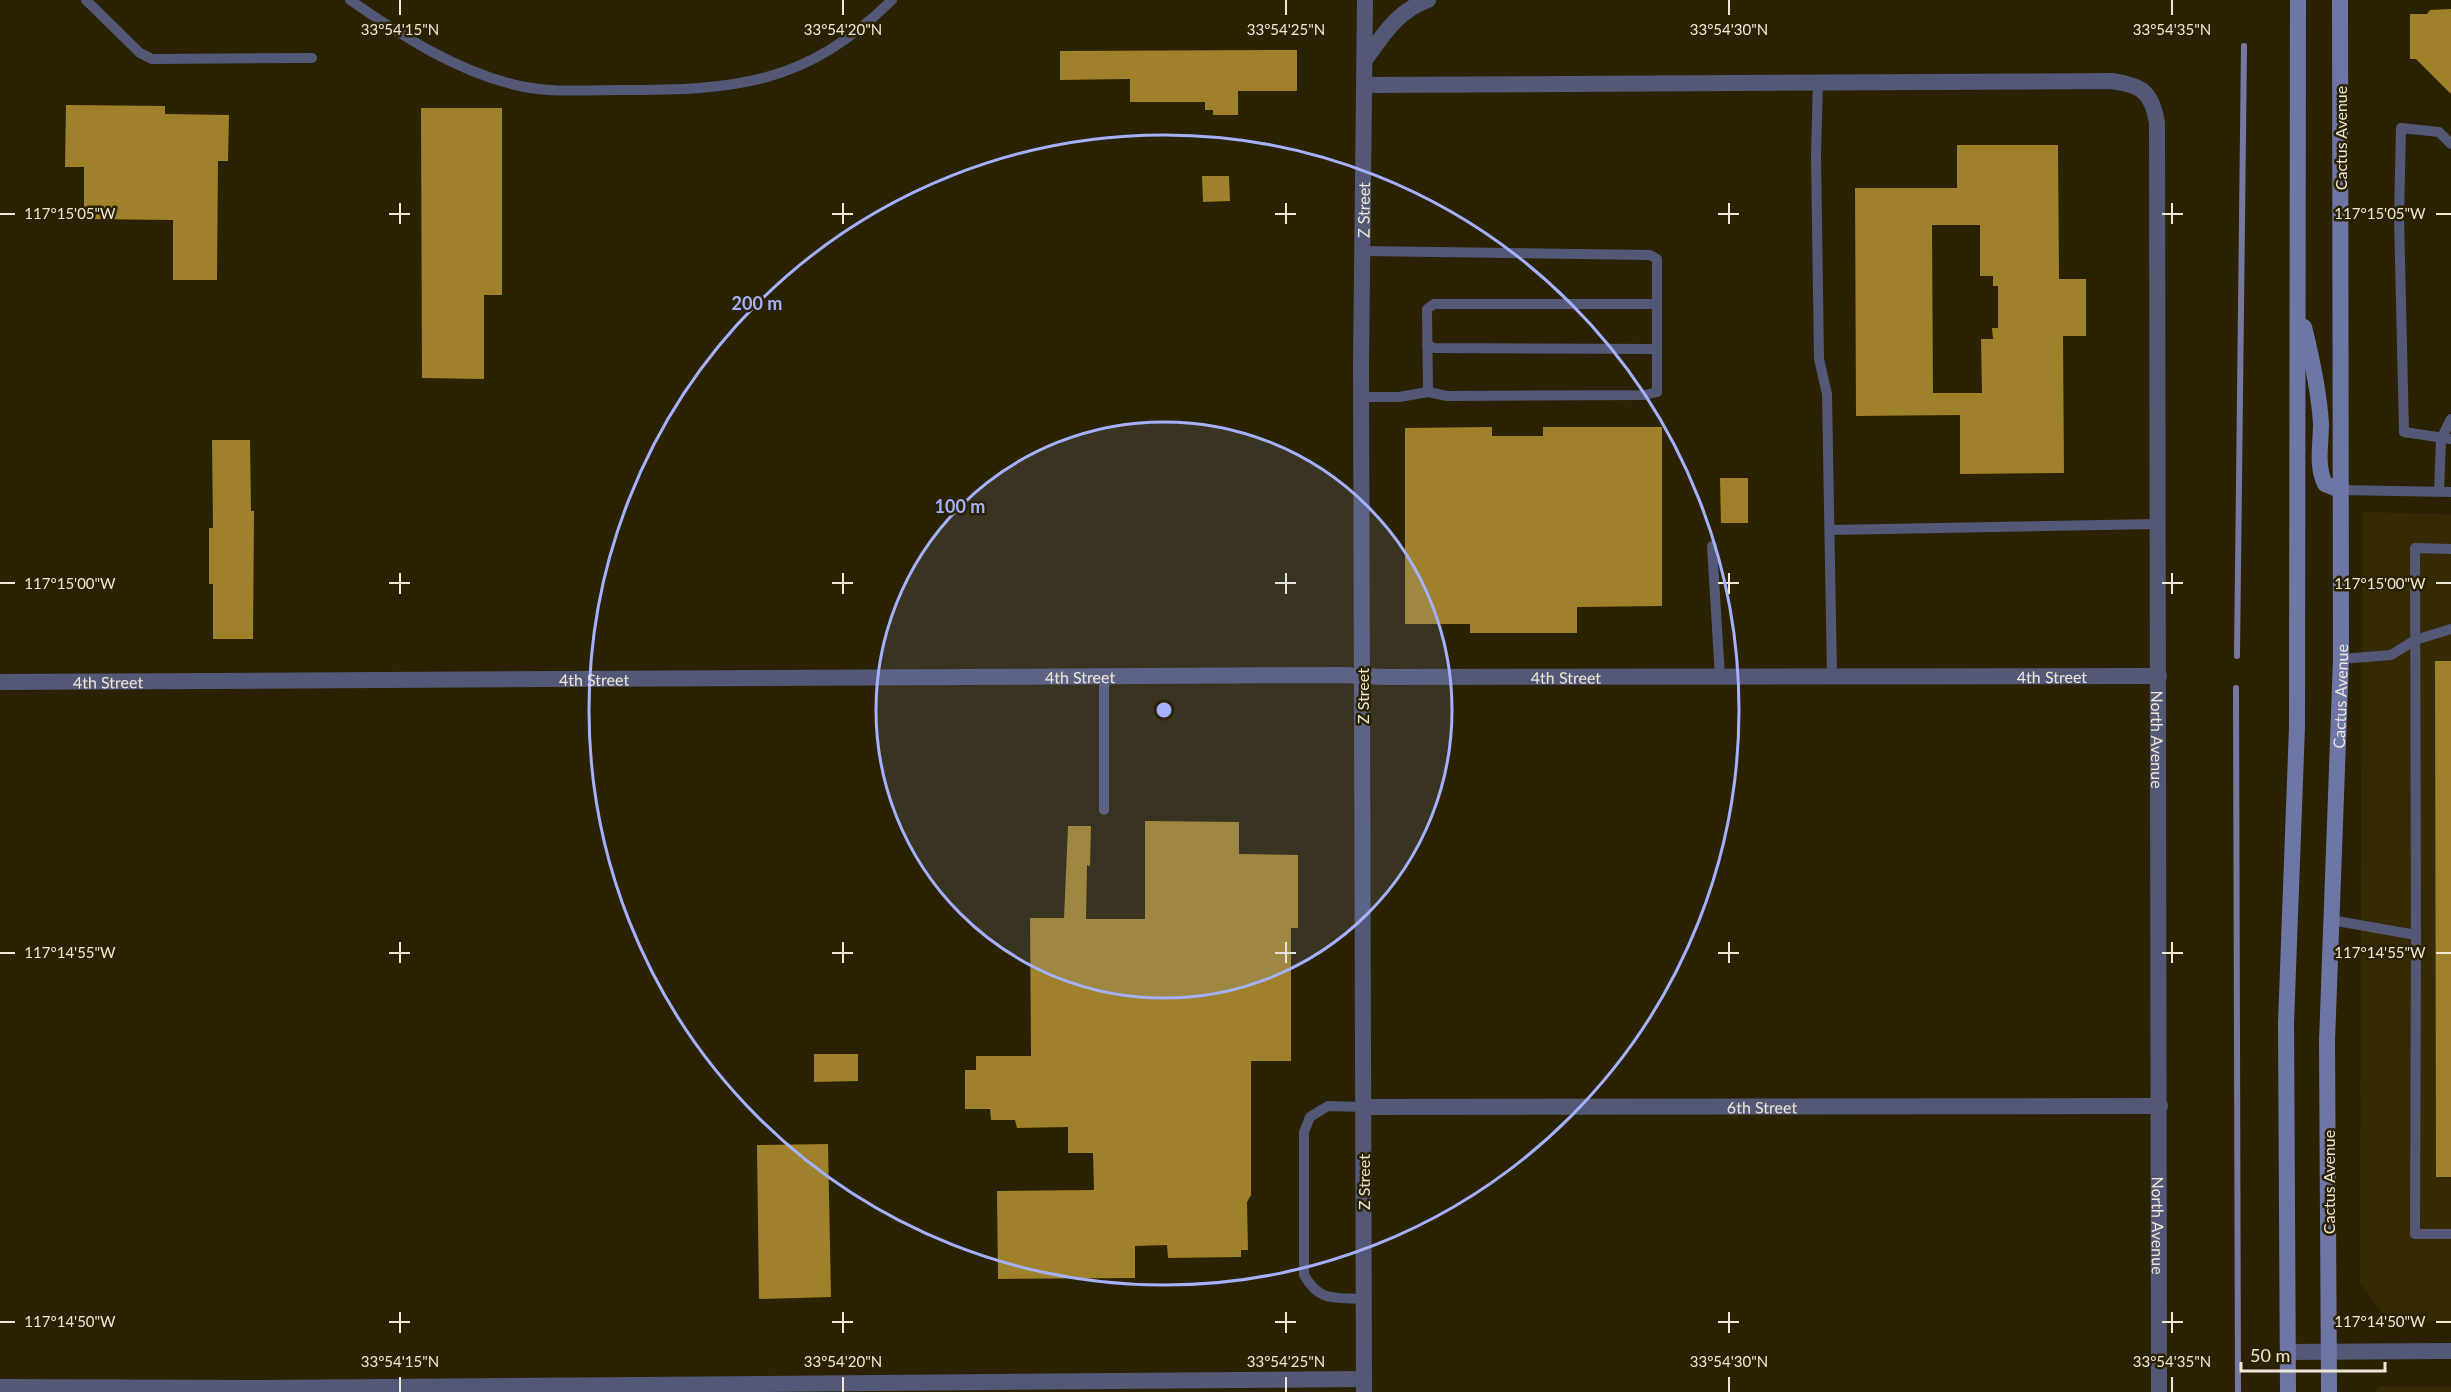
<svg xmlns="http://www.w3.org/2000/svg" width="2451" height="1392" font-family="Lato,sans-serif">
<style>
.built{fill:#362a03}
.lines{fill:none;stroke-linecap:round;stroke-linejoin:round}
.stream{stroke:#7678a2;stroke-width:6}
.building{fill:#9e812a;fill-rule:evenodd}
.service{stroke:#535876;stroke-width:10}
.minor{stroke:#535876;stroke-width:16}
.tertiary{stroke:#535876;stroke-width:16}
.secondary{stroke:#6e76a6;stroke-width:16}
.ticks{fill:none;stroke:#eee8d7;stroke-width:2}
.ring{fill:none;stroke:#a5b1fc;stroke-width:3}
.labels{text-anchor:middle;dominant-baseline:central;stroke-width:5;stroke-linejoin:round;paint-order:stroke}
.street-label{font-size:16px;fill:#eee8d7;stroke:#2b2204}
.ticks-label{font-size:15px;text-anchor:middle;fill:#eee8d7;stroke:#2b2204;stroke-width:5;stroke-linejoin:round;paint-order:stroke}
.centre{fill:#a5b1fc;stroke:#2b2204;stroke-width:3}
.ring-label{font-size:18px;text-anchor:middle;font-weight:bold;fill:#a5b1fc;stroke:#2b2204;stroke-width:5;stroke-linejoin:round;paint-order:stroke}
</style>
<rect width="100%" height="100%" fill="#2b2204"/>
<!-- built -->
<g class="built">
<path d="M2362 512 2451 514V1321H2389L2360 1284Z"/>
<path d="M2380 1386H2451V1392H2373Z"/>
</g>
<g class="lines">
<!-- stream -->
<g class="stream">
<path d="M2237 656 2244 46"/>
<path d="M2236 688 2238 1392"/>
</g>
</g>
<!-- building -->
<g class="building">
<path d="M2451 9V94L2416 59H2410V14H2427L2430 10Z"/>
<path d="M1297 50V91H1238V115H1213V110H1205V102H1130V79L1060 80V51Z"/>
<path d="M66 105 165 106V114L229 115 228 161H218L217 280H173V220L84 219V167H65Z"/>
<path d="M421 108H502V295H484V379L422 378Z"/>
<path d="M1957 145H2058L2059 279H2086V336H2063L2064 473 1960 474V415L1856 416 1855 188H1957ZM1932 225H1980V276H1993V286H1998V328H1992L1993 339H1981L1982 393H1933Z"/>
<path d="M1202 176H1229L1230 201 1203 202Z"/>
<path d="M1492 427V436H1543V427H1662V606L1577 607V633H1470V624H1405V428Z"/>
<path d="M212 440H250L251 511H254L253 639H213V584H209V528H213Z"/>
<path d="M1720 478H1748V523H1721Z"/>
<path d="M2435 661H2451V1177H2436Z"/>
<path d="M1145 821 1239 822V854L1298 855V928H1291V1061H1251V1195L1247 1202 1248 1250H1241V1257L1168 1258 1167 1245 1135 1246V1278L998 1279 997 1191 1094 1190 1093 1153H1068V1127L1017 1128 1015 1120H991L990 1109H965V1070H976V1056H1031L1030 918H1064L1068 826H1091L1090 866 1087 865 1086 919H1145Z"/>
<path d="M814 1054H858V1081L814 1082Z"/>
<path d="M828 1144 831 1297 759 1299 757 1145Z"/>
</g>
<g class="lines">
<!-- service -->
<g class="service">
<path d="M86 0 140 53 152 59 312 58"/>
<path d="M350 0C402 36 457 72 520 86 552 93 588 90 620 90 737 90 805 85 892 0"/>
<path d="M1818 82 1816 155 1819 359 1827 394 1832 677"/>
<path d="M2451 144 2439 132 2401 128 2399 217 2404 432 2451 439"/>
<path d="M1427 344 1434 348 1657 349"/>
<path d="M1428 392 1427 309 1434 304H1657"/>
<path d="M1362 397H1399L1428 392 1447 396 1645 395 1657 392V259L1650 255 1363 251"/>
<path d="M2340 490 2451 492"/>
<path d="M2439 491 2441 439 2451 419"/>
<path d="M1830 530 2158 524"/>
<path d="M1712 546 1720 677"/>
<path d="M2341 659 2391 655 2415 640 2451 629"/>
<path d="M1104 810V677"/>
<path d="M2331 920 2416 935 2415 548 2451 549"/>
<path d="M2416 935 2415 1234H2451"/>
<path d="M1363 1107 1328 1106 1310 1117 1304 1132V1275C1320 1303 1335 1297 1364 1299"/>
</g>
<!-- minor -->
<g class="minor">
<path id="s1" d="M1365 85 2111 81C2142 85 2152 92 2157 123L2159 1392"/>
<path id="s2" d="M0 682 1341 675 1385 677 2159 676"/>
<path id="s3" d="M1363 1107 2160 1106"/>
<path d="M2288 1352 2451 1351"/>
<path d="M0 1387 260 1388 1364 1379"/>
<path id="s4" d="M1364 1392 1361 365 1365 0"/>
</g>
<!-- tertiary -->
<path class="tertiary" d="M1365 60C1383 35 1397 11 1428 0"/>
<!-- secondary -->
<g class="secondary">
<path d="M2304 327C2312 359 2319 390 2321 424 2321 444 2316 466 2325 484L2340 490"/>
<path d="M2288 1392 2286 1023 2297 727 2298 0"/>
<path id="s5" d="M2329 1392 2327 1041 2341 659 2340 0"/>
</g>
</g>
<!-- ticks -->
<path class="ticks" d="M400 0V15M843 0V15M1286 0V15M1729 0V15M2172 0V15M400 203V224M843 203V224M1286 203V224M1729 203V224M2172 203V224M0 214H15M389 214H410M832 214H853M1275 214H1296M1718 214H1739M2162 214H2183M2436 214H2451M400 573V594M843 573V594M1286 573V594M1729 573V594M2172 573V594M0 583H15M389 583H410M832 583H853M1275 583H1296M1718 583H1739M2162 583H2183M2436 583H2451M400 942V963M843 942V963M1286 942V963M1729 942V963M2172 942V963M0 953H15M389 953H410M832 953H853M1275 953H1296M1718 953H1739M2162 953H2183M2436 953H2451M400 1312V1333M843 1312V1333M1286 1312V1333M1729 1312V1333M2172 1312V1333M0 1322H15M389 1322H410M832 1322H853M1275 1322H1296M1718 1322H1739M2162 1322H2183M2436 1322H2451M400 1377V1392M843 1377V1392M1286 1377V1392M1729 1377V1392M2172 1377V1392"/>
<!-- distance rings -->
<circle cx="1164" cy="710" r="288" fill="#a5b1fc" fill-opacity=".12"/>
<g class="ring">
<circle cx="1164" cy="710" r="288"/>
<circle cx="1164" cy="710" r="575"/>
</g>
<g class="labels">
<!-- street labels -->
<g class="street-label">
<text transform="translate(2340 138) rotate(-90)">Cactus Avenue</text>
<text stroke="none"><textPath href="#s4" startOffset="1182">Z Street</textPath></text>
<text stroke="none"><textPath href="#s2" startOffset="2052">4th Street</textPath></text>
<text stroke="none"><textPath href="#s2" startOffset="1080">4th Street</textPath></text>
<text stroke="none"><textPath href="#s2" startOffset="1566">4th Street</textPath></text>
<text stroke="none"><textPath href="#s2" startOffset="594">4th Street</textPath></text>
<text stroke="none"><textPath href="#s2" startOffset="108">4th Street</textPath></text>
<text transform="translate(1362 696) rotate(-90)">Z Street</text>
<text stroke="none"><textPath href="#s5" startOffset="696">Cactus Avenue</textPath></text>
<text stroke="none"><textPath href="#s1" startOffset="1432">North Avenue</textPath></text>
<text stroke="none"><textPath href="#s3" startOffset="399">6th Street</textPath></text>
<text transform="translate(1363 1182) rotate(-90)">Z Street</text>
<text transform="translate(2328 1182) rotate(-90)">Cactus Avenue</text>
<text stroke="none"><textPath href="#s1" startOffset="1918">North Avenue</textPath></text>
</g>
</g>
<g class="ticks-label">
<text x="400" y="35">33°54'15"N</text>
<text x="843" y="35">33°54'20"N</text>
<text x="1286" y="35">33°54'25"N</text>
<text x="1729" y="35">33°54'30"N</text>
<text x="2172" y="35">33°54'35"N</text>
<text x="2380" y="219">117°15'05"W</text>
<text x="70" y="219">117°15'05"W</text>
<text x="2380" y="589">117°15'00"W</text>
<text x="70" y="589">117°15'00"W</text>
<text x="70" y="958">117°14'55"W</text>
<text x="2380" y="958">117°14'55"W</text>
<text x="2380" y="1327">117°14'50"W</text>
<text x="70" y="1327">117°14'50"W</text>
<text x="400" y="1367">33°54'15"N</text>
<text x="843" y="1367">33°54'20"N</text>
<text x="1286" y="1367">33°54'25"N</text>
<text x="1729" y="1367">33°54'30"N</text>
<text x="2172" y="1367">33°54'35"N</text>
</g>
<circle cx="1164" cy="710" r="9" class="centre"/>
<g class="ring-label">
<text x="757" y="310">200 m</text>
<text x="960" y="513">100 m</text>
</g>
<!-- scale -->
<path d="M2241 1362v9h144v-9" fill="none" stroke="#eee8d7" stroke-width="3"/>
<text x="2250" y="1362" font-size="18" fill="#eee8d7" stroke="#2b2204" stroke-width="4.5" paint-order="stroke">50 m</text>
</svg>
